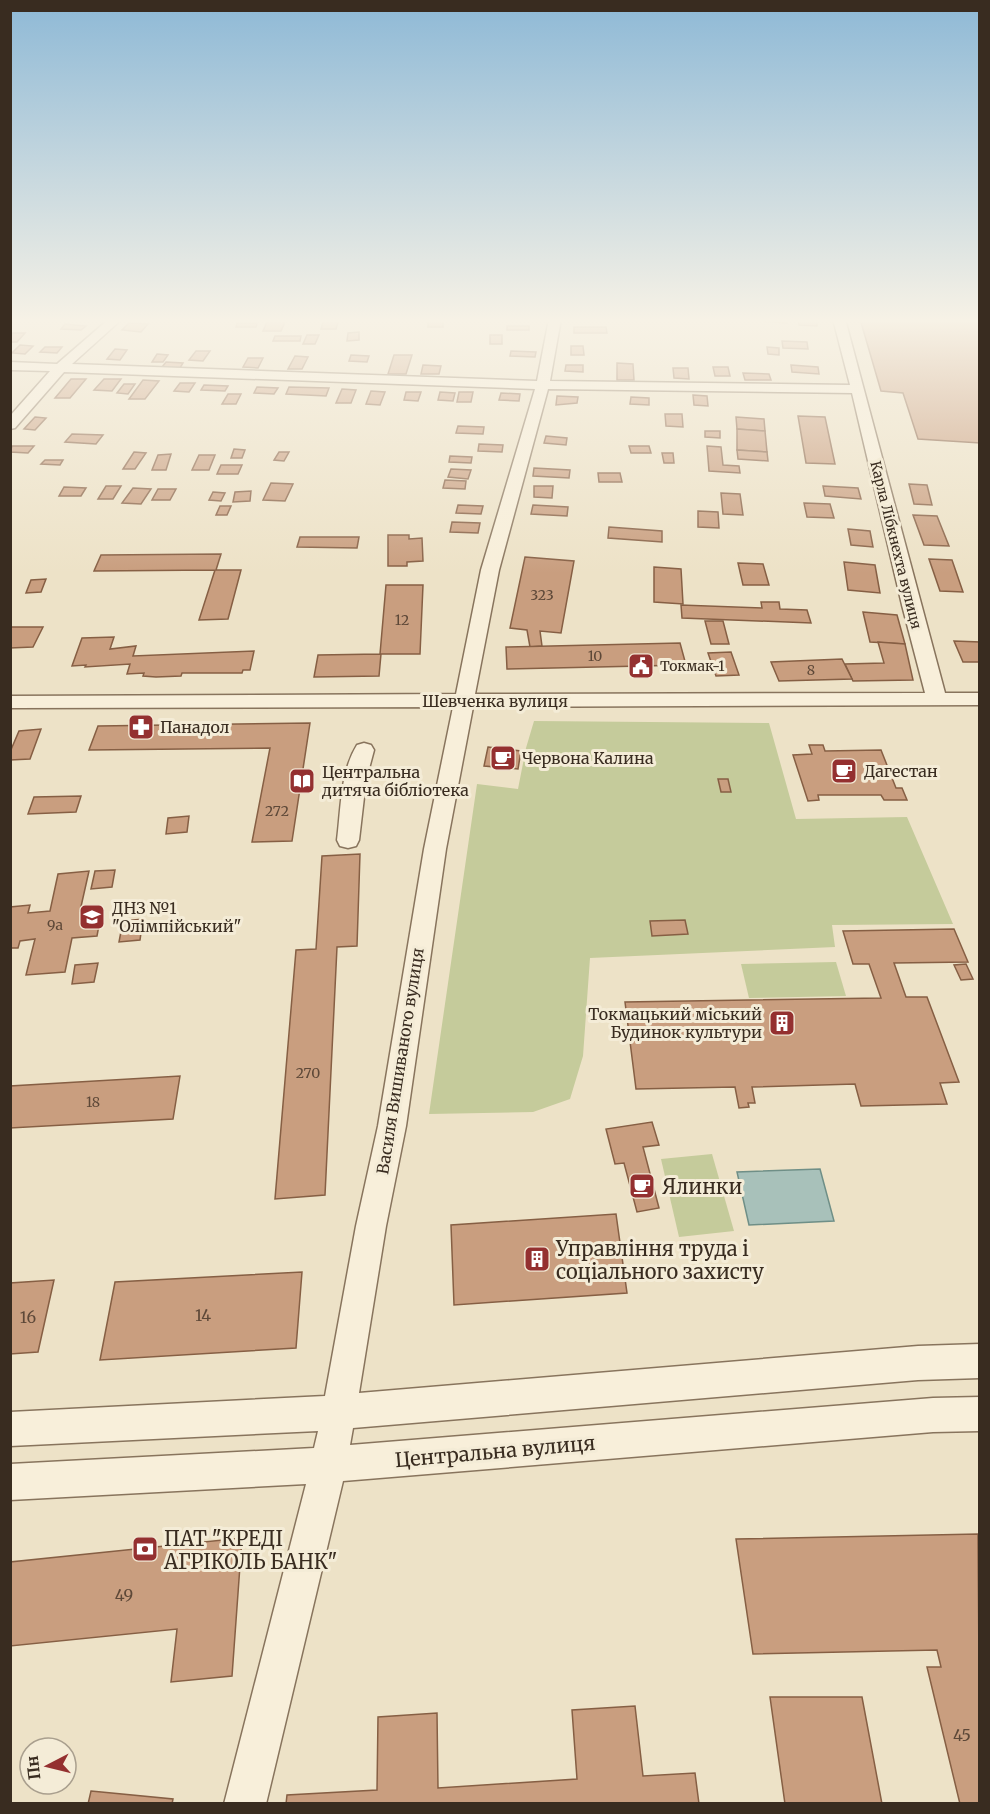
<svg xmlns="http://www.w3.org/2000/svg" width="990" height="1814" font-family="Merriweather,serif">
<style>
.green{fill:#c5cb9b}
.water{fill:#a8c1ba;stroke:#6f8f87;stroke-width:1.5}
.building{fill:#c99e7f;stroke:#865f44;stroke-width:1.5}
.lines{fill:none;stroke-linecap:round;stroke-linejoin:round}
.minor-casing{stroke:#88745d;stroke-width:3}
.minor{fill:#f8efda;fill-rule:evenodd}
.labels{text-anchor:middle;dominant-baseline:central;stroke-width:6;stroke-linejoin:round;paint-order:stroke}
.far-street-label{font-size:14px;fill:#392c20;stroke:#f4ecd7}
.number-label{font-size:14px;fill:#5d4838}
.far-poi-label{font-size:14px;fill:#392c20;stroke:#f4ecd7;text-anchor:start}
.street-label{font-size:16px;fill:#392c20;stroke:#f4ecd7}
.poi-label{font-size:16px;fill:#392c20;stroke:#f4ecd7;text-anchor:start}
.near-number-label{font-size:16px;fill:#5d4838}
.near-poi-label{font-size:20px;fill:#392c20;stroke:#f4ecd7;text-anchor:start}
.near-street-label{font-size:20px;fill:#392c20;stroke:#f4ecd7}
</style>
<rect width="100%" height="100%" fill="#ede2c7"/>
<!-- green -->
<g class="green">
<path d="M534 721 769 723 796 819 907 817 953 924 832 925 835 947 590 958 583 1056 570 1099 533 1112 429 1114 477 784 518 789 526 748Z"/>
<path d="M836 962 846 996 749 998 741 964Z"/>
<path d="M712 1154 734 1231 679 1237 661 1159Z"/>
</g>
<!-- water -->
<path class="water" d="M820 1169 834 1221 749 1225 737 1172Z"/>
<!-- building -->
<g class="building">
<rect x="428" y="319" width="15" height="8"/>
<path d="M760 319H787V323L760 321Z"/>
<path d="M860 319H980V443L918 439 903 393 881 391Z"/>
<path d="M798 320 817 321V326L799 325Z"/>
<path d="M267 322H285L281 331H263Z"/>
<path d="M323 322H338L336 329H321Z"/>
<path d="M129 323 148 324 141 332 122 330Z"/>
<path d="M237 323H257L256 327H236Z"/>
<path d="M65 324 86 326 81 330 61 329Z"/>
<rect x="507" y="326" width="22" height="4"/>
<path d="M574 327H606L607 333H574Z"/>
<path d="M359 332V340L347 341 348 333Z"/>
<path d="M12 333H25L17 342H10Z"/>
<path d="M307 335H319L315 344H303Z"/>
<rect x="490" y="335" width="12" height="9"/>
<path d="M275 336H301L300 341H273Z"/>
<path d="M782 341 807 342 808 349 783 348Z"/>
<path d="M20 345 33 346 25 354 12 353Z"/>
<path d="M571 346H583L584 355H571Z"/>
<path d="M45 347H62L57 353 40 352Z"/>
<path d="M767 347 779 348V355L768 354Z"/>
<path d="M115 349 127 350 120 360 107 359Z"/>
<path d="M196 351H210L203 361 189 360Z"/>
<path d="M511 351 536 352 535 357 510 356Z"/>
<path d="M157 354 168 355 163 362H152Z"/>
<path d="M351 355 369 356 367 362 349 361Z"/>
<path d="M394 355H412L406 374H388Z"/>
<path d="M295 356 308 357 302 369H288Z"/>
<path d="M248 358H263L258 368 243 367Z"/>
<path d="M166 362 183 363 180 368 162 367Z"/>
<path d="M617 363 633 364 634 380H617Z"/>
<path d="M423 365 441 366 439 374H421Z"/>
<path d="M566 365H583V372L565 371Z"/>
<path d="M791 365 818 367 819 374 792 372Z"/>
<path d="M713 367H728L730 376H715Z"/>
<path d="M673 368H688L689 379 674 378Z"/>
<path d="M743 373 769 374 771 380H745Z"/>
<path d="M71 379H86L70 398H55Z"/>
<path d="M104 379H121L112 391 94 390Z"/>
<path d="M143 380 159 381 145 399H129Z"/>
<path d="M180 383H195L189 392 174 391Z"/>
<path d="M124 384H135L128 394 117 393Z"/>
<path d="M204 385 228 386 225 391 201 390Z"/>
<path d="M257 387 278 388 274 394 254 393Z"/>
<path d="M289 387 329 388 326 396 286 394Z"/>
<path d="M342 389 356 390 351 403H336Z"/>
<path d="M371 391 385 392 380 405 366 404Z"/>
<path d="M406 392H421L418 401 404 400Z"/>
<path d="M440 392 455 393 453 401 438 400Z"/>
<path d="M459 392H473L471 402H457Z"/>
<path d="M501 393 520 394 519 401 499 400Z"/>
<path d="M228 394H241L236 404H222Z"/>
<path d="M693 395 707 396 708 406 694 405Z"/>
<path d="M557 396 578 397 577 403 556 405Z"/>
<path d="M631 397 649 398V405L630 404Z"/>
<path d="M665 414H682L683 427 666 426Z"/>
<path d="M798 416 825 417 835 464 806 463Z"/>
<path d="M35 417 46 418 35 430 24 429Z"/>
<path d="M736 417 764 419 765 431 737 429Z"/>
<path d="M458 426 484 427 483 434 456 433Z"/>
<path d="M737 429 765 431 767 452 737 450Z"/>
<path d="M705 431H720V438L705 437Z"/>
<path d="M72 434 103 435 96 444 65 442Z"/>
<path d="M546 436 567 438 566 445 544 443Z"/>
<path d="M479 444 503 445 502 452 478 451Z"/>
<path d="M12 446H34L28 453 10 452Z"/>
<path d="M629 446H649L651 453H631Z"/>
<path d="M707 446 721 447 723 465 739 466 740 473 709 471Z"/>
<path d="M234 449 245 450 242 458H231Z"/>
<path d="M737 450 767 452 768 461 738 459Z"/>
<path d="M134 452 146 453 135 469H123Z"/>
<path d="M279 452H289L284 461 274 460Z"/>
<path d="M662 453H673L674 463H664Z"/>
<path d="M171 454 166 470H152L158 455Z"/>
<path d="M199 455H215L209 470H192Z"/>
<path d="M450 456 472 457 471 463 449 462Z"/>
<path d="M45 460H63L60 465 41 464Z"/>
<path d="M221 465H242L238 474H217Z"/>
<path d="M534 468 570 470 569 478 533 476Z"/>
<path d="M451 469 471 470 468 479 448 477Z"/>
<path d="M598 473H620L622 482H599Z"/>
<path d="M445 480 466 481 465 489 443 488Z"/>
<path d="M271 483 293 484 285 501 263 500Z"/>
<path d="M909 484 927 485 932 505 914 504Z"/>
<path d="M106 486H121L113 499H98Z"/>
<path d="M534 486H553L552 498 534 497Z"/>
<path d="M823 486 858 488 861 499 825 496Z"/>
<path d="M64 487 86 488 81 496H59Z"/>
<path d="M133 488 151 489 141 504 122 503Z"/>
<path d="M158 489H176L170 500H152Z"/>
<path d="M251 491 250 501 233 502 235 492Z"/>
<path d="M213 492 225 493 221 501 209 500Z"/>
<path d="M721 493 740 494 743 515 723 514Z"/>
<path d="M804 503 830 504 834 518 807 517Z"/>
<path d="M458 505 483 506 481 514 456 513Z"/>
<path d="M533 505 568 507 567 516 531 514Z"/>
<path d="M220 506H231L227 515H216Z"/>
<path d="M698 511 718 512 719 528 698 527Z"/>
<path d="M913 515 937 516 949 546 924 545Z"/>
<path d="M452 522 480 523 478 533 450 532Z"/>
<path d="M609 527 662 531V542L608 538Z"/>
<path d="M848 529 870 531 873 547 851 545Z"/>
<path d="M388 535H409V539L422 538 423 561 407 562V566H388Z"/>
<path d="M300 537H359L357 548 297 547Z"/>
<path d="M221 554 216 570H241L228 619 199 620 215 570 94 571 101 555Z"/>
<path d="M525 557 574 561 561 633 540 631 542 646 530 647 527 630 510 628Z"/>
<path d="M929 559 952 560 963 592 940 591Z"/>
<path d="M844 562 875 565 880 593 848 590Z"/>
<path d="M738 563 763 564 769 585H743Z"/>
<path d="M654 567 681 569 683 604 654 602Z"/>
<path d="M46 579 41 592 26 593 31 580Z"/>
<path d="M386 585H423L420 654H381L379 676 314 677 318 655 380 654Z"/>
<path d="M761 602H779L780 609 807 610 811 623 682 618 681 605 762 608Z"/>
<path d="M863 612 897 615 905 644 870 642Z"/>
<path d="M705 621H723L729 644H711Z"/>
<path d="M10 627H43L33 647 10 648Z"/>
<path d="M114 637 110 649 136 646 133 656 254 651 250 670H243L242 673H182L181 676 156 677 143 676 144 673 127 674 130 664 85 667 86 665 72 666 82 638Z"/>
<path d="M954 641 980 642V662H963Z"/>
<path d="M878 642 905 644 913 680 853 681 845 664 884 663Z"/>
<path d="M680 643 686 665 507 669 506 647Z"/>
<path d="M731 652 739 675 716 676 708 653Z"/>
<path d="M842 659 852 679 779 681 771 662Z"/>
<path d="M310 723 292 841 252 842 270 748 89 750 98 726Z"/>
<path d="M41 729 30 759 10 760V752L19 731Z"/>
<path d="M809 745H823L825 751 881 750 896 788H902L907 800H884L881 795H818L819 800 808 801 793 755 812 754Z"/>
<path d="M488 747 521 751 518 769 484 766Z"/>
<path d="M718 779H728L731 792H721Z"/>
<path d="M81 796 76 812 28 814 34 797Z"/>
<path d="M189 816 187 832 166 834 168 818Z"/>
<path d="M360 854 357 946 337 947 325 1195 275 1199 296 950 316 949 322 856Z"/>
<path d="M115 870 112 887 91 889 95 871Z"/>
<path d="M89 871 80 911 102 909 97 936 72 938 65 972 26 975 35 939 20 941 18 948H10V907L30 905 28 913 50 911 58 874Z"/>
<path d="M143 919 140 940 119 942 123 921Z"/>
<path d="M685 920 688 934 652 936 650 921Z"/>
<path d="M954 929 968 962 894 963 906 997H927L959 1082 940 1083 947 1104 861 1106 855 1084 752 1087 755 1103H748L749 1107 739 1108 735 1087 636 1089 625 1002 881 998 869 964H853L843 931Z"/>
<path d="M98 963 94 982 72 984 75 965Z"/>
<path d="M966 964 973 979 961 980 954 965Z"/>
<path d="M180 1076 173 1119 10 1128V1086Z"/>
<path d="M652 1122 659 1145 643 1147 659 1208 637 1212 624 1163 615 1164 606 1129Z"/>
<path d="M616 1214 627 1293 454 1305 451 1225Z"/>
<path d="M302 1272 296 1348 100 1360 115 1282Z"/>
<path d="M54 1280 38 1352 10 1354V1283Z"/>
<path d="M978 1534 980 1804H960L927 1667H941L937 1650 753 1654 736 1539Z"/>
<path d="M242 1538 232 1676 171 1682 177 1629 10 1646V1562Z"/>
<path d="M770 1697H862L882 1804H785Z"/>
<path d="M635 1706 643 1776 695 1773 699 1804H286L287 1795 377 1790 378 1717 437 1713 438 1788 577 1779 572 1710Z"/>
<path d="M91 1791 173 1799 172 1804H88Z"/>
</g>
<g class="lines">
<!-- minor casing -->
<g class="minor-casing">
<g id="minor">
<path d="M109 319H122L72 364 537 381 549 319H561L550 381 850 385 833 319H845L945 693H980V705L473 707 446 849 406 1126 386 1226 359 1393 918 1346 980 1344V1378L918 1380 353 1428 350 1445 933 1398 980 1397V1431L933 1432 343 1481 266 1804H224L306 1484 10 1500V1464L314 1448 318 1431 10 1446V1412L325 1396 356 1226 378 1126 424 849 453 707 10 708V696L456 694 481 570 535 389 64 372 15 428 10 429V416L50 371 10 370V362L57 364ZM548 389 852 393 902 605 925 693 475 694 499 570Z"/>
<path d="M364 743 371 745 374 750 366 780 359 840 356 846 348 848 340 846 337 840C341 810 340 772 357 745Z"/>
</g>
</g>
<!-- minor -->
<use href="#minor" class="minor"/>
</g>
<!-- sky -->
<linearGradient id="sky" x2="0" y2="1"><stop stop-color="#8eb9d6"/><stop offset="0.56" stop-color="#f7f2e6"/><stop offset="1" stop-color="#f7f2e6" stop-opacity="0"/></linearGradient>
<rect width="990" height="573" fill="url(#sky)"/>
<!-- icons -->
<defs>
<g id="civic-square" transform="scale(1.35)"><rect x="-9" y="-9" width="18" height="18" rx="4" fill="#943030" stroke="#f4ecd7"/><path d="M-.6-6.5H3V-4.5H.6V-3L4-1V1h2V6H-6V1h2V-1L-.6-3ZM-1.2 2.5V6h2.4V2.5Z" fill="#fff"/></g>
<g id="pharmacy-square" transform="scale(1.35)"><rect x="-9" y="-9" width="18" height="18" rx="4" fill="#943030" stroke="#f4ecd7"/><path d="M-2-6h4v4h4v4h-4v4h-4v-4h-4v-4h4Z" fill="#fff"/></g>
<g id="cafe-square" transform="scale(1.35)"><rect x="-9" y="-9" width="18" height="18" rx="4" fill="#943030" stroke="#f4ecd7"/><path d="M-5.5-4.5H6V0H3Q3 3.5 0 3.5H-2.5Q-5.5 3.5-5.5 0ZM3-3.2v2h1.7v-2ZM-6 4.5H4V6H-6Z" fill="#fff"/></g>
<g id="library-square" transform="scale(1.35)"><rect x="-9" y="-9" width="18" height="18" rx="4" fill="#943030" stroke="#f4ecd7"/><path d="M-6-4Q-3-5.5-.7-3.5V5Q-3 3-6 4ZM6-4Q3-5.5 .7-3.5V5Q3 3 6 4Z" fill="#fff"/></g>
<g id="school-square" transform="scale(1.35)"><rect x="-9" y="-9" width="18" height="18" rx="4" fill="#943030" stroke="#f4ecd7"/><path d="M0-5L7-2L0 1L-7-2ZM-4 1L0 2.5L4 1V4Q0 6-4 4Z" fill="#fff"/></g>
<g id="building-square" transform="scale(1.35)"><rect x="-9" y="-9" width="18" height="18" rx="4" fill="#943030" stroke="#f4ecd7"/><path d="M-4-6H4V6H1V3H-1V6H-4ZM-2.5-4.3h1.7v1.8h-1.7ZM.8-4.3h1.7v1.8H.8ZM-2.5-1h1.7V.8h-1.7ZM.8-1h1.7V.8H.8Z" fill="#fff"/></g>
<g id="bank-square" transform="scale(1.35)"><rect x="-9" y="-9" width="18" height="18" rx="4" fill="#943030" stroke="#f4ecd7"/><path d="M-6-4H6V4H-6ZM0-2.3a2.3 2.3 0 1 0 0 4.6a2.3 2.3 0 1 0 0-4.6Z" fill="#fff"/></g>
</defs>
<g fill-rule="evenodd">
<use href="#civic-square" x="641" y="666"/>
<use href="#pharmacy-square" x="141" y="727"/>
<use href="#cafe-square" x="503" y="758"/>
<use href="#cafe-square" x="844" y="771"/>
<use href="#library-square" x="302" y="781"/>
<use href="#school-square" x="92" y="917"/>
<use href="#building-square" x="782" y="1023"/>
<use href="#cafe-square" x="642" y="1186"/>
<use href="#building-square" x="537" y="1259"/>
<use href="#bank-square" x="145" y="1549"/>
</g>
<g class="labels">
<!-- far-street labels -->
<g class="far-street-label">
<text transform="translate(896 545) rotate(76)">Карла Лібкнехта вулиця</text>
</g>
<!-- number labels -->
<g class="number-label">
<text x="542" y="595">323</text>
<text x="402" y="620">12</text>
<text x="595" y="656">10</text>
<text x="811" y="670">8</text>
<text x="277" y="811">272</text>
<text x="55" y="925">9а</text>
<text x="308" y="1073">270</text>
<text x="93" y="1102">18</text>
</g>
<!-- far-poi labels -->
<g class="far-poi-label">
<text x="660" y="666">Токмак-1</text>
</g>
<!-- street labels -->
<g class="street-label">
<text x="495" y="701">Шевченка вулиця</text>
<text transform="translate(400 1061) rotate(-81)">Василя Вишиваного вулиця</text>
</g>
<!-- poi labels -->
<g class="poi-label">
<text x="160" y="727">Панадол</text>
<text x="522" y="758">Червона Калина</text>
<text x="864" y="771">Дагестан</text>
<text x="322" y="772">Центральна<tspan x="322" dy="18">дитяча бібліотека</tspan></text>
<text x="112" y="908">ДНЗ №1<tspan x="112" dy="18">"Олімпійський"</tspan></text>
<text x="762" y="1014" text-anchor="end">Токмацький міський<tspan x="762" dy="18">Будинок культури</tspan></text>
</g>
<!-- near-number labels -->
<g class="near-number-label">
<text x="203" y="1315">14</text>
<text x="28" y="1317">16</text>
<text x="124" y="1595">49</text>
<text x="962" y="1735">45</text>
</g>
<!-- near-poi labels -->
<g class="near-poi-label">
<text x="662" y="1186">Ялинки</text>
<text x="556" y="1248">Управління труда і<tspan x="556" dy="23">соціального захисту</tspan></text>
<text x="164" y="1538">ПАТ "КРЕДI<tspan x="164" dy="23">АГРIКОЛЬ БАНК"</tspan></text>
</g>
<!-- near-street labels -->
<g class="near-street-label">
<text transform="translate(495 1451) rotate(-5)">Центральна вулиця</text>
</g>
</g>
<!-- border -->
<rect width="990" height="1814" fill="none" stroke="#392c20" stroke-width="24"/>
<!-- north arrow -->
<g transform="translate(48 1766) rotate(263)"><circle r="28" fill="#f4ecd7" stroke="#a99f8e" stroke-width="1.5"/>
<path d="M0-4.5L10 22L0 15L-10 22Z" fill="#943030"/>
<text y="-9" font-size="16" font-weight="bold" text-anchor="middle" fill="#392c20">Пн</text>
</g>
</svg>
